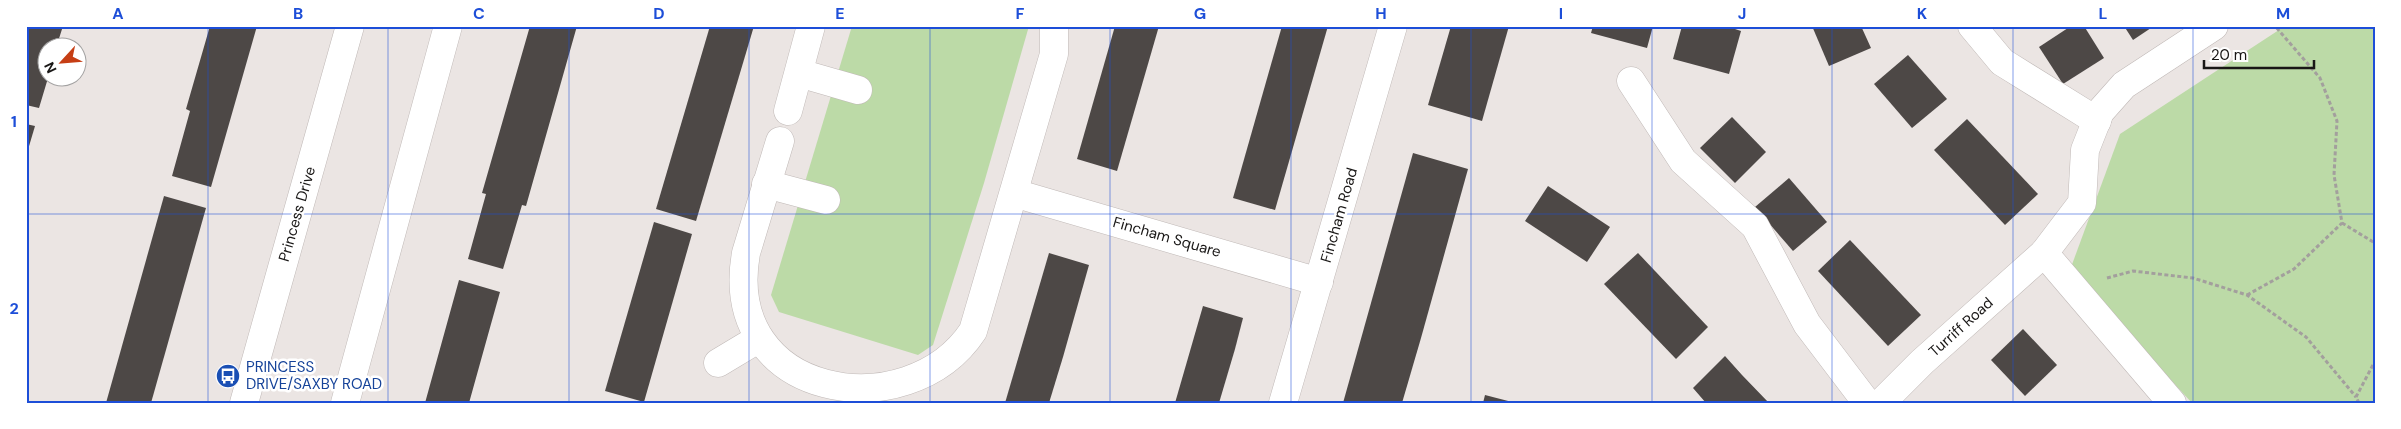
<svg xmlns="http://www.w3.org/2000/svg" width="2401" height="429" font-family="'DM Sans',sans-serif">
<style>
.green{fill:#bcdaa7}
.building{fill:#4d4846}
.lines{fill:none;stroke-linecap:round;stroke-linejoin:round}
.minor-casing{stroke:#c0b9b7;stroke-width:29}
.path{stroke:#a39f9d;stroke-width:3;stroke-dasharray:4 2.5;stroke-linecap:butt}
.minor{stroke:#fff;stroke-width:28}
.grid{fill:none;stroke:#1d4ed8;stroke-width:1;stroke-opacity:0.55}
.labels{text-anchor:middle;dominant-baseline:central;stroke-width:5;stroke-linejoin:round;paint-order:stroke}
.street-label{font-size:15px;fill:#191716;stroke:#fff}
.transit-label{font-size:15px;fill:#164399;stroke:#fff;text-anchor:start}
.neatline{fill:none;stroke:#1d4ed8;stroke-width:2}
.grid-label{font-size:16px;text-anchor:middle;font-weight:bold;fill:#1d4ed8}
</style>
<rect width="100%" height="100%" fill="#ebe5e3"/>
<!-- green -->
<g class="green">
<path d="M852 26H1029L984 183 933 345 918 355 779 312 771 295Z"/>
<path d="M2285 26H2375V403H2192L2070 270 2120 134Z"/>
</g>
<!-- building -->
<g class="building">
<path d="M26 26H63L56 48H48V78L39 108 26 105Z"/>
<path d="M210 26H257L211 187 172 176 190 111 186 109Z"/>
<path d="M530 26H577L526 206 522 205 503 269 468 259 486 194 482 193Z"/>
<path d="M710 26H754L696 221 656 209Z"/>
<path d="M1115 26H1159L1117 171 1077 159Z"/>
<path d="M1282 26H1328L1275 210 1233 198Z"/>
<path d="M1451 26H1509L1482 121 1428 105Z"/>
<path d="M1593 26H1653L1647 48 1591 33Z"/>
<path d="M1682 26H1726L1741 31 1729 74 1673 59Z"/>
<path d="M1812 26H1861L1871 48 1829 66Z"/>
<path d="M2071 26H2084L2104 58 2063 84 2039 47Z"/>
<path d="M2124 26H2154L2133 40Z"/>
<path d="M1908 55 1947 99 1912 128 1874 84Z"/>
<path d="M1732 117 1766 152 1735 183 1700 148Z"/>
<path d="M1967 119 2038 194 2005 225 1934 150Z"/>
<path d="M26 124 35 126 27 153H26Z"/>
<path d="M1413 153 1468 169 1421 338 1402 403H1343Z"/>
<path d="M1789 178 1827 222 1793 251 1755 207Z"/>
<path d="M1548 186 1610 227 1587 262 1525 221Z"/>
<path d="M164 196 206 208 151 403H106Z"/>
<path d="M654 222 692 234 644 402 605 391Z"/>
<path d="M1850 240 1921 315 1888 346 1818 271Z"/>
<path d="M1049 253 1089 265 1063 357 1049 403H1005Z"/>
<path d="M1638 253 1708 327 1676 359 1604 284Z"/>
<path d="M459 280 500 292 491 324 469 403H425Z"/>
<path d="M1203 306 1243 318 1235 349 1219 403H1175Z"/>
<path d="M2023 329 2057 365 2025 396 1991 360Z"/>
<path d="M1725 356 1742 375 1769 403H1706L1693 388Z"/>
<path d="M1485 395 1512 402V403H1483Z"/>
</g>
<g class="lines">
<!-- minor casing -->
<g class="minor-casing">
<g id="minor">
<path d="M1972 26 2002 62 2097 121"/>
<path d="M799 73 858 90"/>
<path d="M1631 81 1683 161 1755 226 1807 324 1867 403"/>
<path d="M788 111 811 26"/>
<path d="M780 141 746 253C720 399 908 429 973 331L1054 54V26"/>
<path d="M766 184 826 200"/>
<path d="M1014 193 1319 282"/>
<path d="M2044 253 2172 403"/>
<path d="M718 363 758 339"/>
<path d="M244 403 350 26"/>
<path d="M345 403 448 26"/>
<path d="M1283 403 1393 26"/>
<path d="M1881 403 1922 362 2044 253 2082 203 2085 150 2100 112 2124 85 2214 26"/>
</g>
</g>
<!-- path -->
<g class="path">
<path d="M2342 223 2375 243"/>
<path d="M2107 278 2133 271 2193 278 2247 295 2306 337 2356 397"/>
<path d="M2247 295 2294 269 2342 223 2334 175 2337 121 2320 78 2275 26"/>
<path d="M2359 403 2356 397 2375 361"/>
</g>
<!-- minor -->
<use href="#minor" class="minor"/>
</g>
<!-- grid -->
<path class="grid" d="M208 26V403M388 26V403M569 26V403M749 26V403M930 26V403M1110 26V403M1291 26V403M1471 26V403M1652 26V403M1832 26V403M2013 26V403M2193 26V403M26 214H2375"/>
<!-- icons -->
<defs>
<g id="bus-disc" transform="scale(1.25)"><circle r="9.5" fill="#1a4fb4" stroke="#fff"/><path d="M-5-6H5V4H4V6H2V4H-2V6H-4V4H-5ZM-3.5-4V0h7V-4ZM-3.5 1.2v1.5H-2V1.2ZM2 1.2v1.5H3.5V1.2Z" fill="#fff"/></g>
</defs>
<g fill-rule="evenodd">
<use href="#bus-disc" x="228" y="376"/>
</g>
<g class="labels">
<!-- street labels -->
<g class="street-label">
<text transform="translate(297 214) rotate(-74)">Princess Drive</text>
<text transform="translate(1339 215) rotate(-74)">Fincham Road</text>
<text transform="translate(1167 237) rotate(16)">Fincham Square</text>
<text transform="translate(1961 327) rotate(-42)">Turriff Road</text>
</g>
<!-- transit labels -->
<g class="transit-label">
<text x="246" y="367">PRINCESS<tspan x="246" dy="17">DRIVE/SAXBY ROAD</tspan></text>
</g>
</g>
<!-- border -->
<rect width="2401" height="429" fill="none" stroke="#ffffff" stroke-width="55"/>
<!-- north arrow -->
<g transform="translate(62 62) rotate(244)"><circle r="24" fill="#ffffff" stroke="#a3a2a2"/>
<path d="M0-4L9 19L0 12L-9 19Z" fill="#c63e14"/>
<text y="-8" font-size="14" font-weight="bold" text-anchor="middle" fill="#191716">N</text>
</g>
<!-- scale -->
<path d="M2204 60v8h110v-8" fill="none" stroke="#191716" stroke-width="2.5"/>
<text x="2211" y="60" font-size="15" fill="#191716" stroke="#ffffff" stroke-width="4" paint-order="stroke">20 m</text>
<rect x="28" y="28" width="2346" height="374" class="neatline"/>
<g class="grid-label">
<text x="118" y="19">A</text>
<text x="298" y="19">B</text>
<text x="479" y="19">C</text>
<text x="659" y="19">D</text>
<text x="840" y="19">E</text>
<text x="1020" y="19">F</text>
<text x="1200" y="19">G</text>
<text x="1381" y="19">H</text>
<text x="1561" y="19">I</text>
<text x="1742" y="19">J</text>
<text x="1922" y="19">K</text>
<text x="2103" y="19">L</text>
<text x="2283" y="19">M</text>
<text x="14" y="127">1</text>
<text x="14" y="314">2</text>
</g>
</svg>
